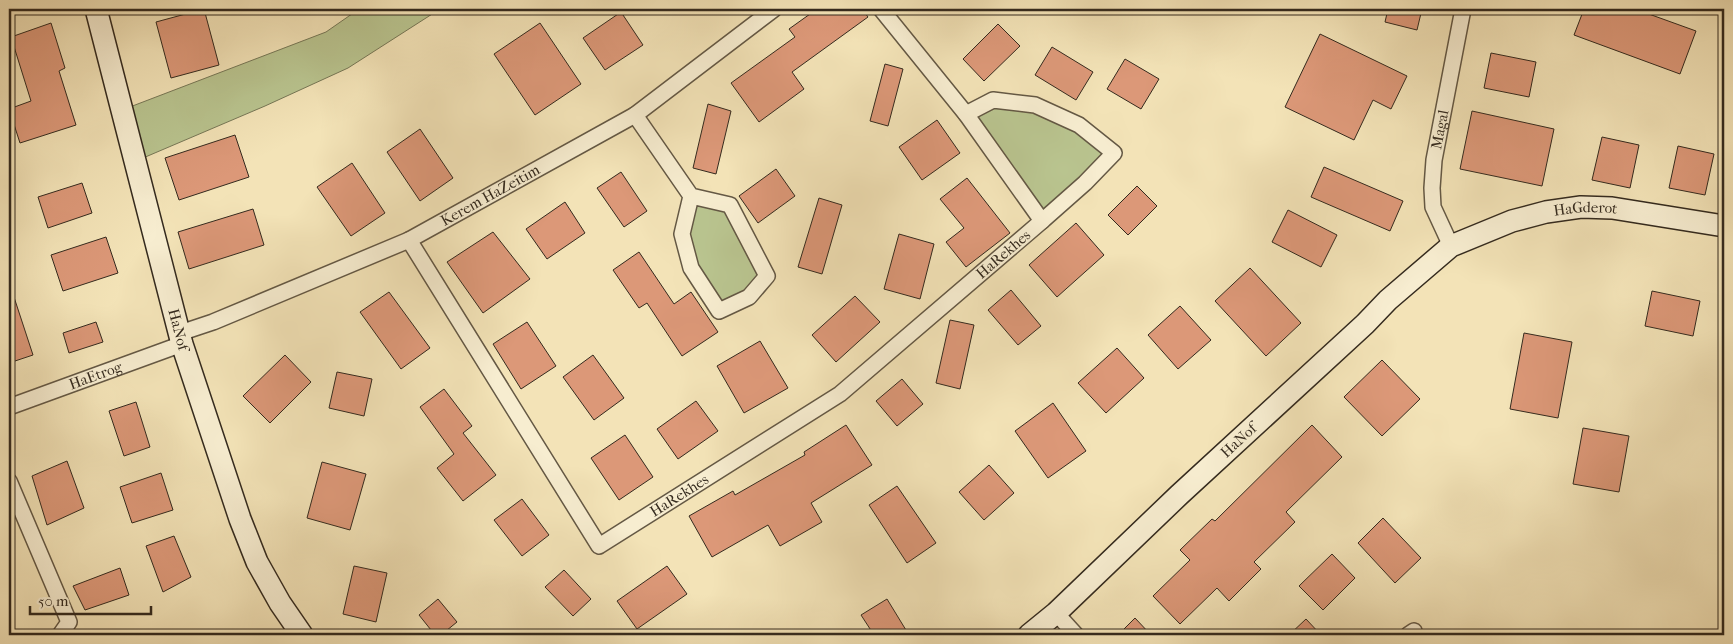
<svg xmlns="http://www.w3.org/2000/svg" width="1733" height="644" font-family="'IM FELL French Canon',serif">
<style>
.green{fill:#b9c48f;stroke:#767756}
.building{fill:#dc9878;stroke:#342a1e}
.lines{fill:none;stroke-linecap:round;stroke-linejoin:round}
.street-casing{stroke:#645844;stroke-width:18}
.secondary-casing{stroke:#342a1e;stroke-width:24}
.street{stroke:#f7edd0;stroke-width:15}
.secondary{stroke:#f7edd0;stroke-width:21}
.labels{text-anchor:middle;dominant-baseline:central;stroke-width:4;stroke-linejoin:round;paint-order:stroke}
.street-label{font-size:15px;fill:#342a1e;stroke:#f7edd0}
</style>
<rect width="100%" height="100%" fill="#f3e3b7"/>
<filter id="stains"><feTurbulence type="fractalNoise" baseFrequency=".004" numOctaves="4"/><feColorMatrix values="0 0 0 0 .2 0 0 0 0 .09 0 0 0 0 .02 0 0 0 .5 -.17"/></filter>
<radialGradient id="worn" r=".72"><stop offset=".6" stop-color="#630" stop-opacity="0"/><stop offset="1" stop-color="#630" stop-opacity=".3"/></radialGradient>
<!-- green -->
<g class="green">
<path d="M359 9H440L348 68 265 106 136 161 122 110 326 32Z"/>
<path d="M993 100 1035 105 1114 153 1042 221 966 114Z"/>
<path d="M691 196 730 205 767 276 719 311 682 234Z"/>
</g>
<!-- building -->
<g class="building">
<path d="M204 9 219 65 171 78 156 22Z"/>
<path d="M817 9H862L868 17 792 72 804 89 759 122 731 83 795 37 789 29Z"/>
<path d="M1388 9H1422L1417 30 1385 22Z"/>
<path d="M1584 9H1635L1696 31 1680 74 1574 35Z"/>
<path d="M621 12 643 45 605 70 583 38Z"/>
<path d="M51 23 65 68 59 71 76 125 20 143 9 109 31 101 11 37Z"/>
<path d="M540 23 581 84 535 115 494 54Z"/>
<path d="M998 24 1020 46 984 81 963 59Z"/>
<path d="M1320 34 1407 76 1391 109 1373 100 1354 140 1285 107Z"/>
<path d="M1052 47 1093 72 1076 100 1035 75Z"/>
<path d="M1491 53 1536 62 1529 97 1484 88Z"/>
<path d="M1125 59 1159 79 1141 109 1107 89Z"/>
<path d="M885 64 903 69 888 126 870 121Z"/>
<path d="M708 104 731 111 716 174 693 168Z"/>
<path d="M1472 111 1554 129 1542 186 1460 169Z"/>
<path d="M937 120 960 153 922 180 899 147Z"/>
<path d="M420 129 453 178 420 201 387 152Z"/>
<path d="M235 135 249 177 179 200 165 158Z"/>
<path d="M1602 137 1639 145 1630 188 1592 180Z"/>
<path d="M1678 146 1714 154 1705 195 1669 188Z"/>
<path d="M352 163 385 213 351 236 317 187Z"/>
<path d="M1324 167 1403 201 1390 231 1311 197Z"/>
<path d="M776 169 795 196 758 223 739 196Z"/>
<path d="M621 172 647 211 624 227 597 188Z"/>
<path d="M967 178 1010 233 966 267 946 242 964 228 940 199Z"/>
<path d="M82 183 92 213 48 228 38 197Z"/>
<path d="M1137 186 1157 206 1128 235 1108 215Z"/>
<path d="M819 198 842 205 822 274 798 267Z"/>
<path d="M565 202 585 233 547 259 526 229Z"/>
<path d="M253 209 264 245 189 269 178 232Z"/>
<path d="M1288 210 1337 235 1321 267 1272 242Z"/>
<path d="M1076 223 1104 255 1057 297 1029 265Z"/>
<path d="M493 232 530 279 483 313 447 262Z"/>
<path d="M899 234 934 244 920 299 884 289Z"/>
<path d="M106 237 118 273 63 291 51 255Z"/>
<path d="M639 252 674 304 691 292 718 332 682 356 647 303 639 308 613 270Z"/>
<path d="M1250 268 1301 323 1266 356 1215 301Z"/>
<path d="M9 288H11L33 355 9 363Z"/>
<path d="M1011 290 1041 326 1018 345 988 310Z"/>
<path d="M1652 291 1700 301 1693 336 1645 326Z"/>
<path d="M389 292 430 348 401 369 360 312Z"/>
<path d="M855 296 880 322 836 362 812 335Z"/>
<path d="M1180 306 1211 340 1178 369 1148 335Z"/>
<path d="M950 320 974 325 960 389 936 383Z"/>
<path d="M96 322 103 342 69 353 63 333Z"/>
<path d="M527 322 556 366 521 389 493 344Z"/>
<path d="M1524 333 1572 342 1558 418 1510 409Z"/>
<path d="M760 341 788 388 744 413 717 366Z"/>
<path d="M1117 348 1144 378 1106 413 1078 383Z"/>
<path d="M285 355 311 382 270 423 243 396Z"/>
<path d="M593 355 624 398 594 420 563 377Z"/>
<path d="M1382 360 1420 399 1382 436 1344 397Z"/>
<path d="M337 372 372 379 364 416 329 408Z"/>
<path d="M902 379 923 404 897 426 876 401Z"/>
<path d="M444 389 472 426 463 433 496 475 463 501 437 468 454 454 420 407Z"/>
<path d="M696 401 718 431 678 459 657 429Z"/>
<path d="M136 402 150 447 124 456 109 411Z"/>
<path d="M1053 403 1086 451 1048 478 1015 431Z"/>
<path d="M846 425 872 465 811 503 822 522 780 546 768 525 712 557 689 516 733 491 735 495 805 455 804 452Z"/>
<path d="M1312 425 1342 457 1286 512 1295 522 1254 562 1261 569 1229 601 1217 588 1180 624 1153 596 1190 560 1180 550 1212 519 1215 521Z"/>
<path d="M1583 428 1629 436 1619 492 1573 484Z"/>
<path d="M625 435 653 477 619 500 591 458Z"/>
<path d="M67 461 84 508 47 525 32 476Z"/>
<path d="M322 462 366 474 350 530 307 518Z"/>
<path d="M989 465 1014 493 984 520 959 492Z"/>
<path d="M161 473 173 510 132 523 120 487Z"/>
<path d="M897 486 936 543 907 563 869 505Z"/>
<path d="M522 499 549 535 522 556 494 520Z"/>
<path d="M1383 518 1421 558 1395 583 1358 543Z"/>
<path d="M174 536 191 577 163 592 146 546Z"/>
<path d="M1332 554 1355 578 1323 610 1299 586Z"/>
<path d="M354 566 387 573 376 622 343 614Z"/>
<path d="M667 566 687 594 637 629 617 601Z"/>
<path d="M120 568 129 595 85 610 73 586Z"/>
<path d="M564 570 591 599 573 616 545 587Z"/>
<path d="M438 599 457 622 441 635H435L419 615Z"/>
<path d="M887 599 909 635H874L861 615Z"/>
<path d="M1135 618 1151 635H1118Z"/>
<path d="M1306 619 1321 635H1289Z"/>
</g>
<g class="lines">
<!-- street casing -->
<g class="street-casing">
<g id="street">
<path d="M966 114 993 100 1035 105 1079 125 1114 153 1085 183 1042 221"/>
<path d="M635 115 691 196 682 234 691 268 719 311 749 297 767 276 730 205 691 196"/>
<path id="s1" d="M409 240 599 546 840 394 1042 221 966 114 881 9"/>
<path id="s2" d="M1451 246 1433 207 1432 188 1434 160 1463 9"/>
<path id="s3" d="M180 333 213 322 409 240 635 115 774 9"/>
<path id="s4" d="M9 407 182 344"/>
<path d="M9 481 69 622 60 635"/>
<path d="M1056 613 1076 635"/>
<path d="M1408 635 1414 631"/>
</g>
</g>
<!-- secondary casing -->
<g class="secondary-casing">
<g id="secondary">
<path id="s5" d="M96 9 182 344 240 519 257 562 280 603 302 635"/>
<path id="s6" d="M1029 635 1056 613 1179 495 1365 324 1388 300 1451 246 1512 221 1546 212 1581 207 1612 208 1724 226"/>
</g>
</g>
<!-- street -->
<use href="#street" class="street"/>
<!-- secondary -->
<use href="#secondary" class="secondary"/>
</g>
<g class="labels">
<!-- street labels -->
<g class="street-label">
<text stroke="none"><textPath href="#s2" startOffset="121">Magal</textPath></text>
<text stroke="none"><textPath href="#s3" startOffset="340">Kerem HaZeitim</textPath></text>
<text stroke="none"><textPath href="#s6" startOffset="715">HaGderot</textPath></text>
<text stroke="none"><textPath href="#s1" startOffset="860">HaRekhes</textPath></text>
<text stroke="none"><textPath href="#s5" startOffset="331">HaNof</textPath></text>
<text stroke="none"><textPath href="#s4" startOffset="92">HaEtrog</textPath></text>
<text stroke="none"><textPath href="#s6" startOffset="286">HaNof</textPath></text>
<text stroke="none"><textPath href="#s1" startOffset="455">HaRekhes</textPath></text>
</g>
</g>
<!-- margin -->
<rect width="1733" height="644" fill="none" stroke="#f3e3b7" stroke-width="30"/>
<rect x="10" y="10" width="1713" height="624" fill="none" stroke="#342a1e" stroke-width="2.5"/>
<rect x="15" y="15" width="1703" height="614" fill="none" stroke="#342a1e"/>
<!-- scale -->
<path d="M30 606v8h121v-8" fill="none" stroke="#342a1e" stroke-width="2.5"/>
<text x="38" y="606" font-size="15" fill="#342a1e" stroke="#f7edd0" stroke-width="4" paint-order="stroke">50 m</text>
<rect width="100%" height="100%" filter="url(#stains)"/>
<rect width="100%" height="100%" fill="url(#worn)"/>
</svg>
